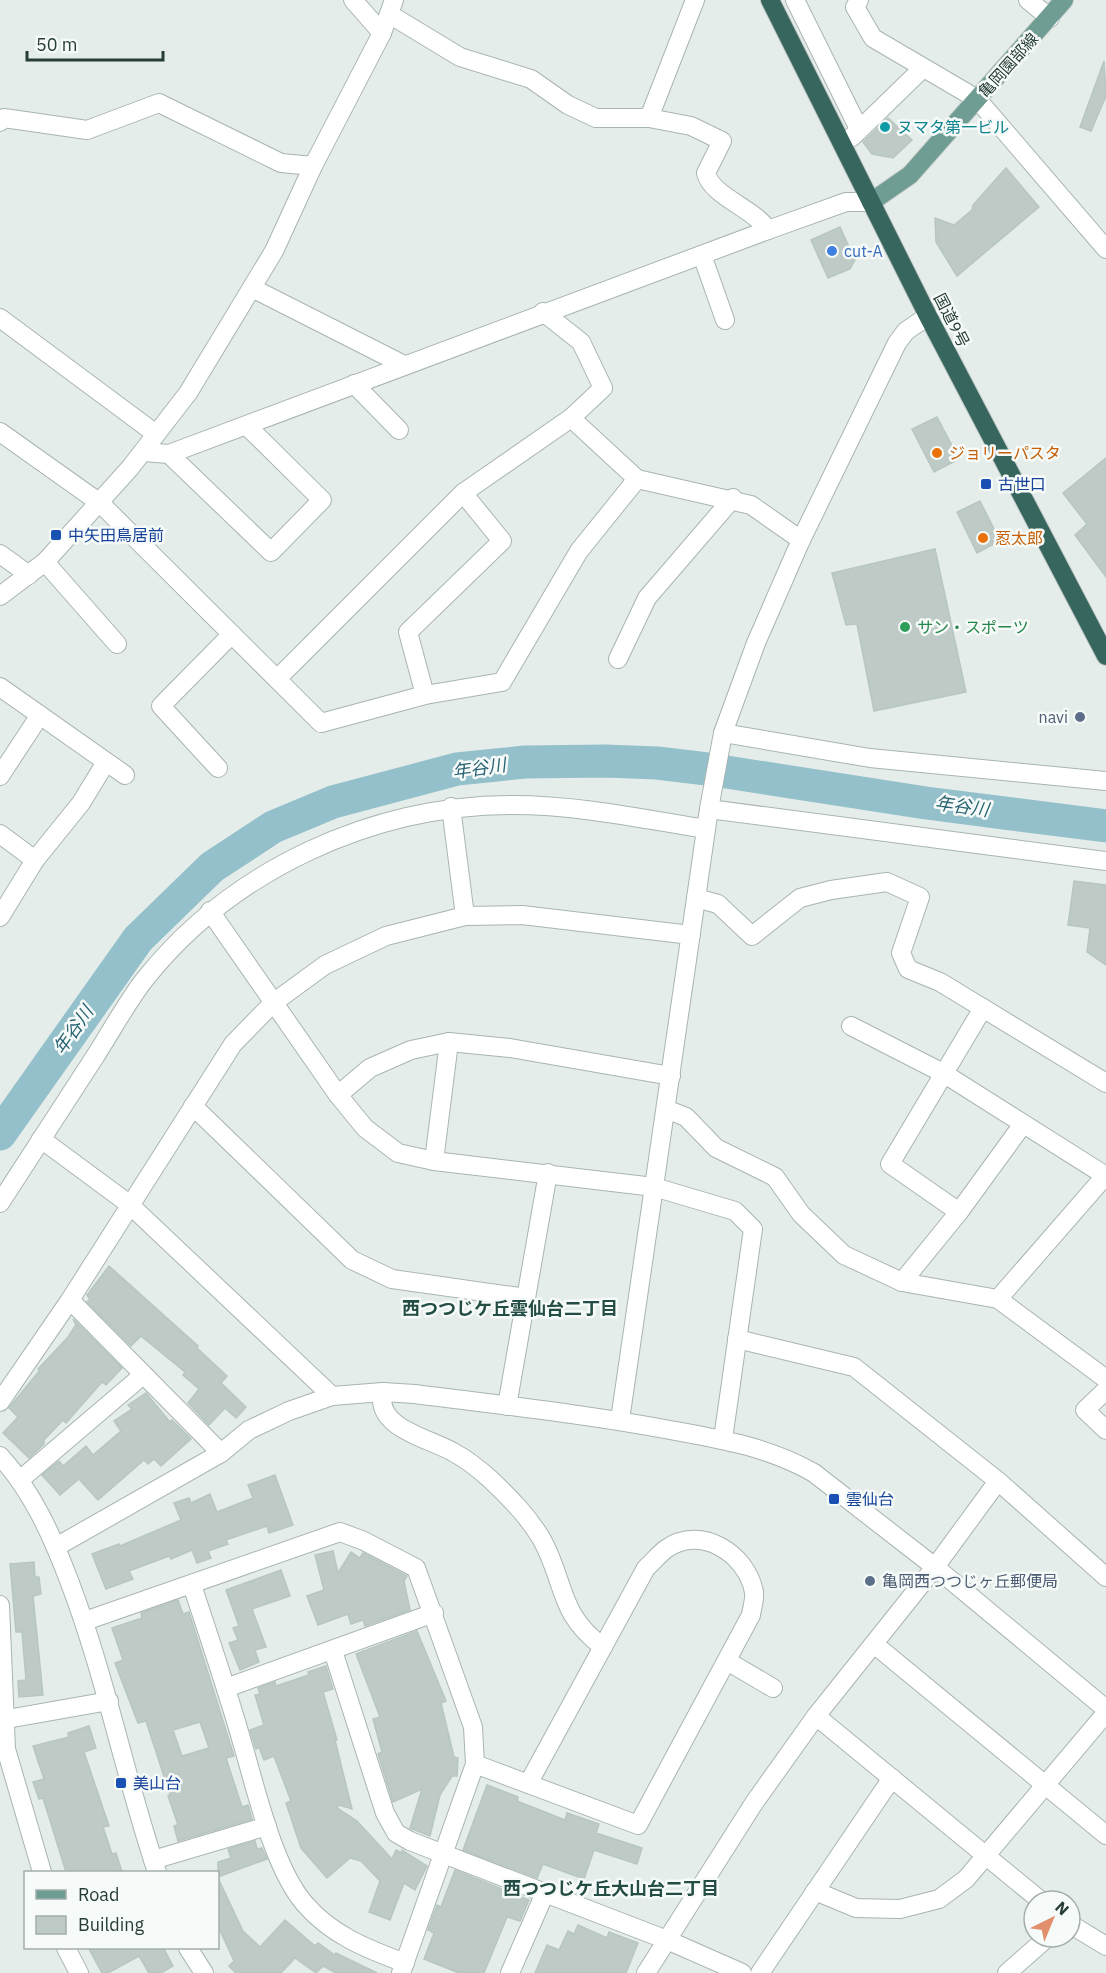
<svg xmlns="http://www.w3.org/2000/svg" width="1106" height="1973" font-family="'IBM Plex Sans','Noto Sans JP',sans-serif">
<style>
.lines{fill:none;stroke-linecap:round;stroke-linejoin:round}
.river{stroke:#94c0cb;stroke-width:33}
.building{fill:#becac6;stroke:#b8c6c1;stroke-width:1.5;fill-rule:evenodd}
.minor-casing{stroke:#a8b5b1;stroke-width:20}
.major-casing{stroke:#c2c9c7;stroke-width:20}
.highway-casing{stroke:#c2c9c7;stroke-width:20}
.minor{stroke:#fff;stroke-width:18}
.major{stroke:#6f9d93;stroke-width:18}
.highway{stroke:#36665e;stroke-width:18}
.culture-dot{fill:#0f9aa8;stroke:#f6faf8;stroke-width:2}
.shop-dot{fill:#3f7fe0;stroke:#f6faf8;stroke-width:2}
.food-dot{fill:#e8710a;stroke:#f6faf8;stroke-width:2}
.transit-dot{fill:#1a4fb4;stroke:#f6faf8;stroke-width:2}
.leisure-dot{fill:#2e9e5b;stroke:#f6faf8;stroke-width:2}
.service-dot{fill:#5c6f8a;stroke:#f6faf8;stroke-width:2}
.labels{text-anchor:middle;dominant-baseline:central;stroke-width:5;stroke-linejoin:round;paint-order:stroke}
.street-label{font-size:16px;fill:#263d38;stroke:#f6faf8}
.culture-label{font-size:16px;fill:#0d838f;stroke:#f6faf8;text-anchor:start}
.shop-label{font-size:16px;fill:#366cbe;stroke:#f6faf8;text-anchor:start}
.food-label{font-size:16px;fill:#c56008;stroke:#f6faf8;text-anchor:start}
.transit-label{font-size:16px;fill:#164399;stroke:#f6faf8;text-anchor:start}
.leisure-label{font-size:16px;fill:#27864d;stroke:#f6faf8;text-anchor:start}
.service-label{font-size:16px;fill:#4e5e75;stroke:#f6faf8;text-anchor:end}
.water-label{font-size:18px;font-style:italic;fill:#276372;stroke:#f6faf8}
.neighbourhood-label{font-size:18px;font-weight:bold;fill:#244d45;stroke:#f6faf8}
</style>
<rect width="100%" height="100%" fill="#e5edea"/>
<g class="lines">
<!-- river -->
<path class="river" d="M0 1134 138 939 212 867 273 827 333 802 457 769 525 762 605 761 657 763 707 769 926 803 1106 826"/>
</g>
<!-- building -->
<g class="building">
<path d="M1104 61 1106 96 1091 131 1080 127Z"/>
<path d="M888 118 912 140 893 158 872 154 863 142Z"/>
<path d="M1006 168 1039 207 957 276 936 242 935 218 954 225 972 210 973 205Z"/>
<path d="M840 227 855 260 850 269 828 278 811 240Z"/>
<path d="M937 417 959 459 934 472 912 429Z"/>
<path d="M1106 458V577L1075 535 1087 524 1063 493Z"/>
<path d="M980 501 1000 541 977 553 957 512Z"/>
<path d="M935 549 966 692 874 711 857 624 846 625 832 573Z"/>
<path d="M1074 881 1106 885V965L1087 952 1090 928 1068 925Z"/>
<path d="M109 1266 198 1346 197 1348 227 1376 221 1383 246 1407 236 1418 225 1408 209 1425 188 1403 199 1389 183 1375 185 1372 141 1336 131 1346 87 1302 90 1299 87 1295Z"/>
<path d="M73 1319 122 1368 106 1385 102 1382 66 1423 63 1420 44 1440V1444L29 1458 3 1433 18 1417 9 1408 40 1370 38 1369 68 1337 76 1325Z"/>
<path d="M146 1393 170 1422 172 1420 191 1439 161 1466 154 1459 148 1464 144 1460 98 1500 79 1479 60 1495 42 1475 59 1461 63 1466 86 1446 93 1455 121 1431 114 1421 132 1409 128 1405Z"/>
<path d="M275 1475 293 1525 269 1533 267 1526 226 1540 228 1544 208 1551 211 1558 197 1563 192 1550 171 1559 169 1556 129 1571 133 1579 106 1589 92 1554 119 1544 120 1546 181 1520 174 1503 189 1498 191 1503 210 1494 217 1512 253 1498 248 1485Z"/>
<path d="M333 1551 338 1573 351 1552 360 1558 363 1553 407 1576 404 1581 410 1610 365 1626 363 1620 351 1624 348 1614 318 1625 307 1596 324 1590 315 1555Z"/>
<path d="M34 1562 35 1577H39L41 1594 33 1596 43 1695 19 1697 18 1681 26 1680 22 1632H16L10 1564Z"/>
<path d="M281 1570 290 1596 252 1609 266 1647 255 1650 259 1662 240 1670 229 1643 238 1640 233 1628 239 1626 226 1590Z"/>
<path d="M178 1600 183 1614 189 1612 234 1756 226 1758 242 1807 248 1805 252 1819 178 1841 174 1826 178 1825 168 1796 170 1795 146 1721 138 1723 115 1663 123 1660 112 1628 142 1618 141 1613ZM200 1722 209 1748 182 1756 173 1730Z"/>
<path d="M417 1631 446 1701 441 1703 454 1757 458 1758 457 1776H452L440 1795 430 1836 410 1828 422 1789 393 1802 378 1754 382 1752 373 1719 380 1717 356 1654Z"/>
<path d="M326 1666 333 1689 323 1692 337 1740H335L352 1809 339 1805 337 1808 357 1821 392 1859 396 1850 402 1853V1850L427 1866 415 1890 404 1883 390 1920 369 1912 380 1881 361 1861 350 1858 327 1878 301 1848 286 1803 291 1801 274 1756 264 1760 259 1747 256 1749 250 1730 264 1725 255 1695 260 1694 258 1688 275 1682 276 1686 309 1675 308 1672Z"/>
<path d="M89 1726 96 1748 84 1752 109 1826 103 1827 112 1854 116 1853 122 1872H66L43 1798 39 1799 33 1782 44 1779 33 1746 69 1737 68 1733Z"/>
<path d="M487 1785 518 1797 517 1801 565 1820 567 1813 599 1824 596 1833 642 1848 637 1864 594 1850 584 1879 543 1864 537 1878 463 1850Z"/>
<path d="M255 1841 257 1849 262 1848 267 1859 218 1877V1862L231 1858 228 1849Z"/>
<path d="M455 1870 529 1900 520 1921 507 1917 484 1973H459L424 1959 434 1933 428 1930 437 1905 441 1907Z"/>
<path d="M218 1878 243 1931 260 1947 285 1920 315 1946 318 1943 335 1955 336 1953 377 1973H336L323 1966 316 1973 295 1958 281 1973H236L229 1966 234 1961 218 1926Z"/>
<path d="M578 1925 607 1938 609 1932 638 1943 626 1973H535L547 1945 559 1950 568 1931 574 1934Z"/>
<path d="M88 1947H163L173 1966 161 1973H149L139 1956 108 1973H102Z"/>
</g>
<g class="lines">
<!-- minor casing -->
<g class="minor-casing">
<g id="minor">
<path d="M353 0 382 33"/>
<path d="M795 0 859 129"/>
<path d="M859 0 855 7 873 38 977 99 1106 249"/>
<path d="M1028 0 1050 18"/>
<path d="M389 14 460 57 531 79 568 105 596 118H649L691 126 722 141 706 173C711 196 755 209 768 230"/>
<path d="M649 118 695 0"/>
<path d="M0 122 4 118 87 130 159 103 281 163 313 166"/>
<path d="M852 137 922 69"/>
<path d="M702 255 725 320"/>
<path d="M252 288 404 365"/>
<path d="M0 318 156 434"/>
<path d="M354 384 399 430"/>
<path d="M571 418 637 479 751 505 801 540"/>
<path d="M0 432 100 503 321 723 425 695 502 682 579 551 637 479"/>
<path d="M143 452 169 454 768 230 846 202H871"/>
<path d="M169 454 271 552 322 500 247 426"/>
<path d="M0 554 29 575"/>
<path d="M45 562 117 644"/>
<path d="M0 596 45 562 130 468 188 393 274 251 313 166 382 33 394 0"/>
<path d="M618 659 647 598 733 498"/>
<path d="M277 679 463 493 571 418 603 388 581 342 543 312"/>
<path d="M0 687 125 775"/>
<path d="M425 695 408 632 502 541 463 493"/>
<path d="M723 733 870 758 1106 781"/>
<path d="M218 768 161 706 232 634"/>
<path d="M0 776 40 715"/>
<path d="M451 807 465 916"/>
<path d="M709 809 1106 861"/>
<path d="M0 834 35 860"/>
<path d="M696 898 718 904 752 936 800 898 831 890 887 882 920 897 901 953 908 969 940 982 1106 1083"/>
<path d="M210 911 338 1095 365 1128 398 1153 434 1161 654 1187 735 1211 753 1229 723 1439"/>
<path d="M0 917 35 860 81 803 106 762"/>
<path d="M851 1026 943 1073 1106 1176"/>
<path d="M338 1095 370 1068 411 1050 449 1042 510 1048 671 1076"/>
<path d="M193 1106 352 1260 392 1279 526 1298"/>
<path d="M666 1109 686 1117 716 1148 775 1177 801 1214 844 1255 902 1282 998 1299"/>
<path d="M41 1139 129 1204 332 1396"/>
<path d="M434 1161 449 1042"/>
<path d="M1106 1175 998 1299 1106 1379"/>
<path d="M0 1203C32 1154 64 1104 96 1055 112 1030 127 1002 145 979 233 869 373 805 513 805 578 805 643 819 706 829"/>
<path d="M959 1212 1023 1124"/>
<path d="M902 1282 959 1212 890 1164 983 1008"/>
<path d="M70 1300 221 1453"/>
<path d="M737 1339 854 1367 998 1481 1106 1577"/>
<path d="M1106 1390 1085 1410 1106 1430"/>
<path d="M383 1392C374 1428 429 1438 453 1452 466 1459 479 1469 490 1479 509 1497 527 1515 541 1538 566 1582 557 1613 603 1647"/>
<path d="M0 1402 70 1300 233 1044 273 1003 325 965 386 936 465 916 522 915 691 935"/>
<path d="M507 1406 548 1173"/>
<path d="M620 1420 709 809 723 733 756 643 801 540 897 343 906 331 928 316"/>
<path d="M0 1456C33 1492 53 1538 70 1583 106 1678 125 1777 157 1872"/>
<path d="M21 1479 143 1375"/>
<path d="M56 1547 221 1453 249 1430 289 1411 332 1396 383 1392 415 1394C500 1405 586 1414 670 1430 720 1439 769 1447 814 1473L935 1567 1106 1709"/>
<path d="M192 1585C209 1637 227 1689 242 1742 256 1789 273 1866 304 1903 331 1935 367 1949 405 1963"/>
<path d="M0 1605 6 1749 42 1872"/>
<path d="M85 1621 340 1532 364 1541 416 1568 473 1727 475 1764 401 1973"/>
<path d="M874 1644 1106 1835"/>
<path d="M333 1651 385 1813 396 1833 410 1841 667 1940 742 1973"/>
<path d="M727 1661 773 1688"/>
<path d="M226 1688 434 1613"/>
<path d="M816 1716 1041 1901"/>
<path d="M7 1719 109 1701"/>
<path d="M475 1764 638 1825 751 1615C752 1608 755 1599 754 1592 747 1554 701 1524 666 1549 659 1554 653 1562 646 1568L528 1784"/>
<path d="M153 1860 267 1826"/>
<path d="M815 1891 856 1908 900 1909 939 1899 966 1879 1106 1713"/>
<path d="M1070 1924 1106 1946"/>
<path d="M66 1948 79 1973"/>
<path d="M188 1948 204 1973"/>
<path d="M510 1973 545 1893"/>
<path d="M646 1973 754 1803 816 1716 935 1567 998 1481"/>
<path d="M760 1973 892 1778"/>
<path d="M1007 1973 1048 1937"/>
</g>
</g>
<!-- major casing -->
<g class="major-casing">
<path id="major" d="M871 202 910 175 1064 0"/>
</g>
<!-- highway casing -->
<g class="highway-casing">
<path id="highway" d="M770 0 928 316 1106 656"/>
</g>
<!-- minor -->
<use href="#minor" class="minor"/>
<!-- major -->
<use href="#major" class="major"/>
<!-- highway -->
<use href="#highway" class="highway"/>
</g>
<!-- markers -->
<circle class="culture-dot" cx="885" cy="127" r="6"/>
<circle class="shop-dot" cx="832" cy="251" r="6"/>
<g class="food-dot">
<circle cx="937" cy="453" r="6"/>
<circle cx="983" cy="538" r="6"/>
</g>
<g class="transit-dot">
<rect x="980" y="478" width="12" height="12" rx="3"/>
<rect x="50" y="529" width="12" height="12" rx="3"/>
<rect x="828" y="1493" width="12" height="12" rx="3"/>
<rect x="115" y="1777" width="12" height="12" rx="3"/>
</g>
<circle class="leisure-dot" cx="905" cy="627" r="6"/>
<g class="service-dot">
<circle cx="1080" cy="717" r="6"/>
<circle cx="870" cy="1581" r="6"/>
</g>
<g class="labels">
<!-- street labels -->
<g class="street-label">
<text transform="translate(1008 65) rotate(-48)">亀岡園部線</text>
<text transform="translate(952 320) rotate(63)">国道9号</text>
</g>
<!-- culture labels -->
<g class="culture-label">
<text x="897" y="127">ヌマタ第一ビル</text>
</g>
<!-- shop labels -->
<g class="shop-label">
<text x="844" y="251">cut-A</text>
</g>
<!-- food labels -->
<g class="food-label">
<text x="949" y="453">ジョリーパスタ</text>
<text x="995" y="538">荵太郎</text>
</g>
<!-- transit labels -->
<g class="transit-label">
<text x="998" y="484">古世口</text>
<text x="68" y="535">中矢田鳥居前</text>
<text x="846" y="1499">雲仙台</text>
<text x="133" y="1783">美山台</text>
</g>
<!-- leisure labels -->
<g class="leisure-label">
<text x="917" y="627">サン・スポーツ</text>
</g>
<!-- service labels -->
<g class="service-label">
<text x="1068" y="717">navi</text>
<text x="882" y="1581" text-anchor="start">亀岡西つつじヶ丘郵便局</text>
</g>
<!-- water labels -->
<g class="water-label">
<text transform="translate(479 768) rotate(-8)">年谷川</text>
<text transform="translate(962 806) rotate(8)">年谷川</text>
<text transform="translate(73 1030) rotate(-55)">年谷川</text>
</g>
<!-- neighbourhood labels -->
<g class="neighbourhood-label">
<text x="510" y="1308">西つつじケ丘雲仙台二丁目</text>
<text x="611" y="1888">西つつじケ丘大山台二丁目</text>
</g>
</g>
<!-- legend -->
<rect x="24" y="1871" width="195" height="78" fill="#f6faf8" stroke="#a3aeab" stroke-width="1.5"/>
<rect x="36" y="1890" width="30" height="9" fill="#6f9d93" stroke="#a3aeab" stroke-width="1.5"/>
<text x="78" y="1901" font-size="18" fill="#263d38">Road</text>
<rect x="36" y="1916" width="30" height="18" fill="#becac6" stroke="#a3aeab" stroke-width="1.5"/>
<text x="78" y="1931" font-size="18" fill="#263d38">Building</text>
<!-- north arrow -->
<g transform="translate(1052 1919) rotate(43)"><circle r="28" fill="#f6faf8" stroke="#a3aeab" stroke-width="1.5"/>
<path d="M0-4.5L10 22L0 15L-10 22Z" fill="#e28f6e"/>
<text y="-9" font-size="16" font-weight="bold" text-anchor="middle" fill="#263d38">N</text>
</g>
<!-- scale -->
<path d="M27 51v9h136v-9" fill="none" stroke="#263d38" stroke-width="3"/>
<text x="36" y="51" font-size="18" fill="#263d38" stroke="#f6faf8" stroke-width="4.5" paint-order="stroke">50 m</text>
</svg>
